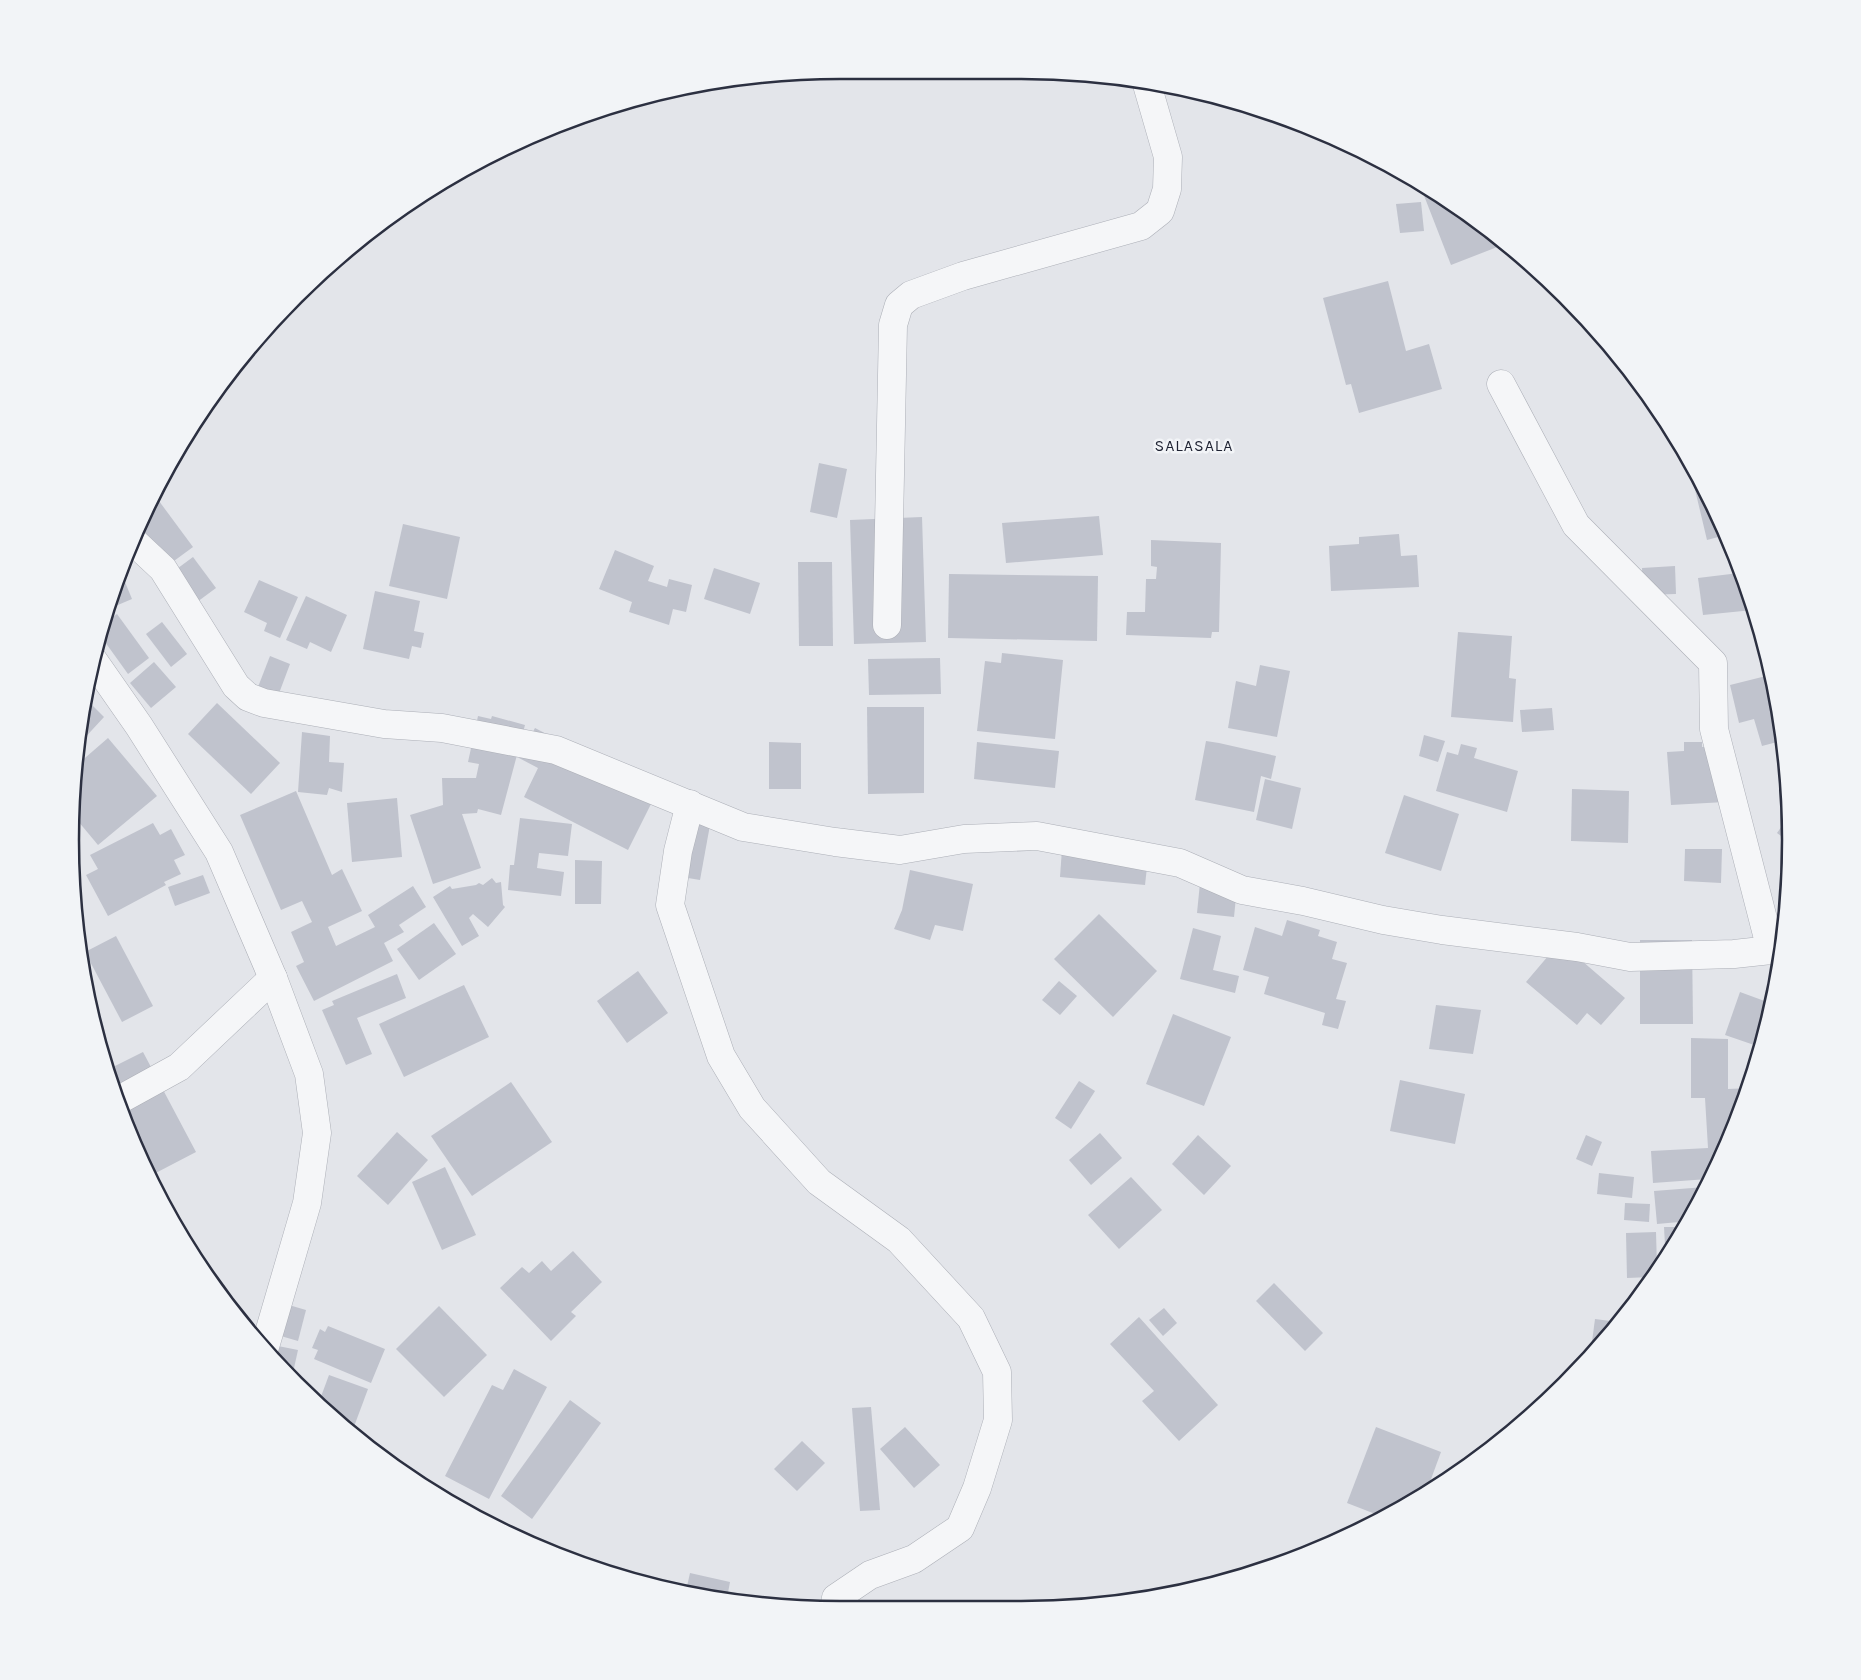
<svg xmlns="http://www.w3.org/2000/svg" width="1861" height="1680" font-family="Karla,sans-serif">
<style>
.building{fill:#c0c3cd}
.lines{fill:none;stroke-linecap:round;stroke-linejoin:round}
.minor-casing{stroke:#acafb7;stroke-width:29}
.minor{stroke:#f5f6f8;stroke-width:28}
.labels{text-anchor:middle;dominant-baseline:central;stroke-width:5;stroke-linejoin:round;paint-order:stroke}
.quarter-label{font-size:16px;letter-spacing:1px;fill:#1e2232;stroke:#f2f4f7}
.rim{fill:none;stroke:#2c3041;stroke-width:2.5}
</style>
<rect width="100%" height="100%" fill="#e3e5ea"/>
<!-- building -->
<g class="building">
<path d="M1430 190 1478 225 1505 244 1451 265 1423 193Z"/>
<path d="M1421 202 1424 231 1400 233 1396 204Z"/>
<path d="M1388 281 1406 351 1429 344 1442 389 1359 413 1351 384 1346 385 1323 298Z"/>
<path d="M819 463 847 469 837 518 810 512Z"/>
<path d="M1697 476 1712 500 1731 551 1726 552 1722 536 1707 540 1692 477Z"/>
<path d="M159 501 193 547 163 569 136 532 144 512Z"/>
<path d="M1099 516 1103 555 1006 563 1002 523Z"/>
<path d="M922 517 926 642 854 644 850 520Z"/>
<path d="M403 524 460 537 447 599 389 586Z"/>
<path d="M1399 534 1401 556 1417 555 1419 587 1331 591 1329 546 1359 544V537Z"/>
<path d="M1151 540 1221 543 1219 632H1212L1211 638 1126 635 1127 612H1145L1146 579H1156L1157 567 1151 566Z"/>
<path d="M615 550 654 566 648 581 667 587 669 579 692 585 686 612 673 609 669 625 629 612 632 602 599 589Z"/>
<path d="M193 557 216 588 193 605 170 574Z"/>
<path d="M798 562H832L833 646H799Z"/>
<path d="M1675 566 1676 594 1643 595 1642 568Z"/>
<path d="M714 568 760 583 750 614 704 599Z"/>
<path d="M120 570 132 599 106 610 111 592Z"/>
<path d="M1739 573 1753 610 1703 615 1698 578Z"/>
<path d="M949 574 1098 576 1097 641 948 638Z"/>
<path d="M259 580 298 597 280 638 264 631 267 623 244 612Z"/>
<path d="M375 591 420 601 414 631 424 633 421 648 412 646 409 659 363 649Z"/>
<path d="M306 596 347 615 331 652 310 642 307 649 286 640Z"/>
<path d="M117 614 149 658 128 674 100 635 102 625Z"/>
<path d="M162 622 187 654 171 667 146 634Z"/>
<path d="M1458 632 1512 636 1509 678 1516 679 1513 722 1451 717Z"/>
<path d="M1002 653 1063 660 1055 739 977 731 985 661 1001 663Z"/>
<path d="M270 656 290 664 278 696 258 687Z"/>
<path d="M940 658 941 694 869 695 868 659Z"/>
<path d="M154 662 176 687 151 708 130 683Z"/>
<path d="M1260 665 1290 671 1277 737 1228 728 1236 681 1256 686Z"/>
<path d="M1770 675 1781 741 1762 746 1754 719 1739 723 1730 685Z"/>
<path d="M88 679 96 686 85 698 104 717 80 743 85 690Z"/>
<path d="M217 703 280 763 251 794 188 734Z"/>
<path d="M867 707H924V793L868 794Z"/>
<path d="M1552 708 1554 730 1522 732 1520 710Z"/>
<path d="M478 716 491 719 492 716 525 725 501 815 478 809 477 813 462 814 481 868 433 884 410 815 443 805 442 778H476L479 764 468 762Z"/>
<path d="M535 728 657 792 628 850 524 797 538 768 519 758Z"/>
<path d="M302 732 330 736 329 762 344 763 342 792 329 788 327 795 298 792Z"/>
<path d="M1424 735 1445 741 1438 762 1419 756Z"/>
<path d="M108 738 157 796 98 845 73 815 78 764Z"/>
<path d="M1206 741 1219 743 1276 756 1271 779 1261 776 1254 812 1195 800Z"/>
<path d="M769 742 801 743V789H769Z"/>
<path d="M977 742 1059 751 1055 788 974 779Z"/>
<path d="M1684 742H1702V747L1721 745 1725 802 1671 805 1667 752 1684 751Z"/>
<path d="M1461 744 1477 748 1474 758 1518 771 1507 812 1436 791 1447 752 1458 755Z"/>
<path d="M1265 779 1301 788 1292 829 1256 820Z"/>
<path d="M1572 789 1629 791 1628 843 1571 841Z"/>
<path d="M296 791 332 875 342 869 362 911 328 927 336 946 375 927 368 915 413 886 426 907 399 925 404 932 384 943 393 961 314 1001 296 966 304 962 291 932 312 922 302 901 281 910 240 815Z"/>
<path d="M1404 795 1459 814 1441 871 1385 853Z"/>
<path d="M397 798 402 857 352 862 347 803Z"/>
<path d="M1788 817V841L1777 833Z"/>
<path d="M520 818 572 824 568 856 539 853 537 868 564 872 561 896 508 890 510 865H514Z"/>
<path d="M674 819 710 825 700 880 664 874Z"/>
<path d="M153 823 160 835 171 829 185 855 174 860 181 874 164 882 166 885 108 916 86 875 98 869 90 855Z"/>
<path d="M1062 849 1148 858 1145 885 1060 877Z"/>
<path d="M1685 849H1722L1721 883 1684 881Z"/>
<path d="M575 860 602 861 601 904H575Z"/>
<path d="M910 870 973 884 963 931 935 925 930 940 894 929 902 910Z"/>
<path d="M203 875 210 893 175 906 168 887Z"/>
<path d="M492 878 496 883 501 882 503 905 505 907 488 927 473 914 469 918 479 936 462 946 433 897 450 886 452 889 476 885 479 883 483 885Z"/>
<path d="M1200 883 1237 887 1234 917 1197 913Z"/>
<path d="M1099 914 1157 971 1113 1017 1054 959Z"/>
<path d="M1287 920 1320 930 1318 936 1337 942 1332 959 1347 963 1336 999 1346 1001 1338 1029 1322 1025 1325 1013 1264 994 1269 977 1243 970 1255 927 1282 936Z"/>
<path d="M434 923 456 954 419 980 397 949Z"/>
<path d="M1193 928 1221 936 1213 970 1239 976 1235 993 1180 979Z"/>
<path d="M116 936 153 1006 122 1022 85 952Z"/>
<path d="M1640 940H1692L1693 1024H1640Z"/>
<path d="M1560 942 1625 998 1601 1025 1587 1013 1577 1025 1526 982Z"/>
<path d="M638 971 668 1013 627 1043 597 1001Z"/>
<path d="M397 974 406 998 357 1018 372 1054 346 1065 322 1010 334 1005 332 1001Z"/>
<path d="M1059 981 1077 996 1060 1015 1042 1000Z"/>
<path d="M464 985 489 1037 404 1077 379 1024Z"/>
<path d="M1740 992 1770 1003 1760 1047 1725 1035Z"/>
<path d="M1436 1005 1481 1010 1473 1054 1429 1049Z"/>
<path d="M1173 1014 1231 1037 1204 1106 1146 1084Z"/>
<path d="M1691 1038 1728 1039V1089L1750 1088 1708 1179 1653 1183 1651 1151 1708 1148 1705 1098H1691Z"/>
<path d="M143 1052 196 1152 148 1177 123 1111 132 1107 111 1068Z"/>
<path d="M1400 1080 1465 1094 1455 1144 1390 1131Z"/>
<path d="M1079 1081 1095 1091 1071 1129 1055 1118Z"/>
<path d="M511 1082 552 1142 472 1196 431 1136Z"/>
<path d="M397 1132 428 1160 388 1205 357 1176Z"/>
<path d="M1100 1133 1122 1158 1091 1185 1069 1160Z"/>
<path d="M1198 1135 1231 1166 1204 1195 1172 1164Z"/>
<path d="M1586 1135 1602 1142 1592 1166 1576 1159Z"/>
<path d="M445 1167 476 1235 442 1250 412 1182Z"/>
<path d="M1599 1173 1634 1177 1632 1198 1597 1194Z"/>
<path d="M1131 1177 1162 1210 1119 1249 1088 1215Z"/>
<path d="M1705 1187 1690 1221 1657 1224 1654 1191Z"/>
<path d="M1625 1203 1650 1204 1649 1222 1624 1220Z"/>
<path d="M1664 1227H1687L1674 1244 1665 1245Z"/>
<path d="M1656 1232 1657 1268 1651 1277 1627 1278 1626 1233Z"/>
<path d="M573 1251 602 1282 571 1312 576 1316 551 1341 500 1288 522 1267 529 1273 542 1261 551 1271Z"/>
<path d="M1274 1283 1323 1333 1305 1351 1256 1301Z"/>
<path d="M282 1303 306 1310 298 1341 274 1334Z"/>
<path d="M439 1306 487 1355 444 1397 396 1349Z"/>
<path d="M1164 1308 1177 1323 1163 1336 1149 1320Z"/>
<path d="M1139 1317 1218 1405 1179 1441 1142 1401 1154 1391 1110 1344Z"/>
<path d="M1595 1319 1618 1322 1600 1348 1590 1357Z"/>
<path d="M328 1326 385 1349 371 1383 314 1359 318 1350 312 1348 320 1329 325 1332Z"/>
<path d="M273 1345 298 1350 292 1377 271 1357Z"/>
<path d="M514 1369 547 1387 489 1499 445 1476 492 1385 503 1390Z"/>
<path d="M329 1375 368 1389 352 1432 319 1402Z"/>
<path d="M570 1400 601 1423 532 1519 501 1496Z"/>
<path d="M871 1407 880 1510 860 1511 852 1408Z"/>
<path d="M905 1427 940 1465 914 1488 880 1449Z"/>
<path d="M1376 1427 1441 1452 1427 1490 1383 1517 1347 1503Z"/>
<path d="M802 1441 825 1463 797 1491 774 1469Z"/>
<path d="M690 1573 730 1582 727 1598 686 1591Z"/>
</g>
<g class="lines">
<!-- minor casing -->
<g class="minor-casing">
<g id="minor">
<path d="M1501 384 1576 525 1713 663 1714 729 1771 950"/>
<path d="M132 540 163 569 236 686 248 697 264 703 384 724 442 728 556 750 743 827 835 842 900 850 964 839 1037 836 1180 863 1242 890 1303 901 1383 920 1442 930 1577 947 1630 957 1734 954 1771 950 1782 953"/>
<path d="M887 625 893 325 899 305 911 295 963 276 1141 226 1160 211 1167 189 1168 157 1146 81"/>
<path d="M93 660 139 726 219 852 273 978 309 1074 317 1133 307 1203 264 1350"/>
<path d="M690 804 678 851 670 905 721 1056 752 1108 819 1182 899 1240 971 1318 997 1372 998 1420 977 1488 960 1528 914 1559 870 1575 836 1598 834 1608"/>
<path d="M119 1100 179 1067 273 978"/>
</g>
</g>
<!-- minor -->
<use href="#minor" class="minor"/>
</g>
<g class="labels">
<!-- quarter labels -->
<g class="quarter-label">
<text x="1194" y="445">SALASALA</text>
</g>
</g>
<!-- crop -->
<path d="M0 0H1861V1680H0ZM840 79H1021A761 761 0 0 1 1782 840V840A761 761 0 0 1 1021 1601H840A761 761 0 0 1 79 840V840A761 761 0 0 1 840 79Z" fill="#f2f4f7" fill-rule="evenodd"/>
<path class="rim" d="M840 79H1021A761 761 0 0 1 1782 840V840A761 761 0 0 1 1021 1601H840A761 761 0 0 1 79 840V840A761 761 0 0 1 840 79Z"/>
</svg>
